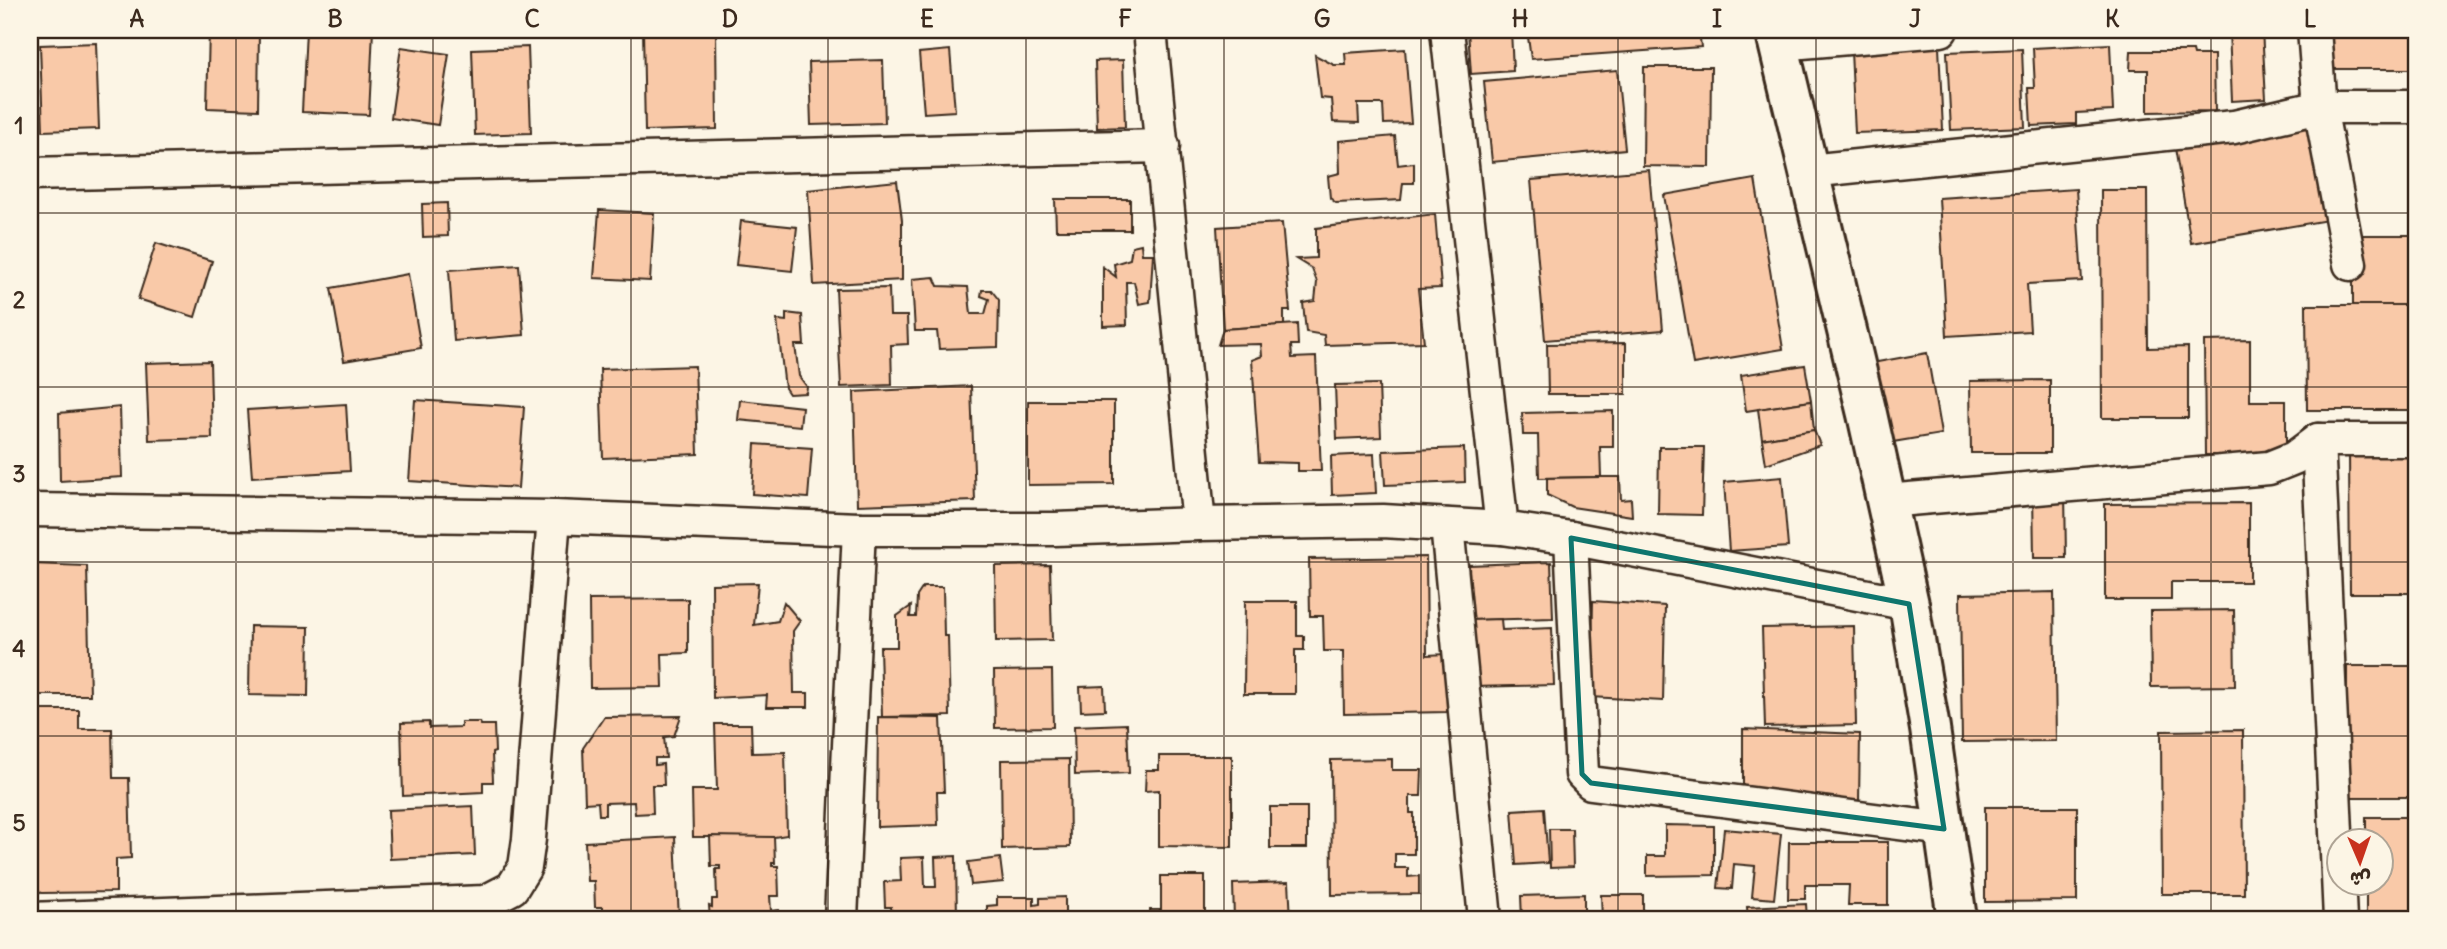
<svg xmlns="http://www.w3.org/2000/svg" width="2447" height="949" font-family="Delius,'Playpen Sans Arabic',sans-serif">
<style>
.building{fill:#f9c9a8;stroke:#3b2a1e;stroke-width:2}
.lines{fill:none;stroke-linecap:round;stroke-linejoin:round}
.street-casing{stroke:#3b2a1e;stroke-width:37}
.secondary-casing{stroke:#3b2a1e;stroke-width:44}
.street{stroke:#fcf5e5;stroke-width:32}
.secondary{stroke:#fcf5e5;stroke-width:38}
.marked{fill:none;stroke:#0f766e;stroke-width:5;stroke-linejoin:round}
.grid{fill:none;stroke:#3b2a1e;stroke-width:2;stroke-opacity:0.55}
.neatline{fill:none;stroke:#3b2a1e;stroke-width:2.5}
.grid-label{font-size:23px;text-anchor:middle;font-weight:bold;fill:#3b2a1e}
</style>
<rect width="100%" height="100%" fill="#fcf5e5"/>
<filter id="ink" filterUnits="userSpaceOnUse"><feTurbulence type="fractalNoise" baseFrequency=".0143" numOctaves="2"/><feDisplacementMap in="SourceGraphic" scale="14" xChannelSelector="R" yChannelSelector="G"/><feConvolveMatrix kernelMatrix="1 2 1 2 8 2 1 2 1" color-interpolation-filters="sRGB"/></filter>
<g filter="url(#ink)">
<!-- building -->
<g class="building">
<path d="M209 30H259L258 110 207 108Z"/>
<path d="M306 30H373L369 115 302 112Z"/>
<path d="M643 30H716L717 129 645 131Z"/>
<path d="M1468 30H1511L1513 71 1471 74Z"/>
<path d="M1527 30H1699L1701 47 1531 59Z"/>
<path d="M2229 30H2262L2266 99 2232 101Z"/>
<path d="M2328 30H2413V69H2329Z"/>
<path d="M96 43 99 129 43 131 40 45Z"/>
<path d="M2110 44 2113 111 2076 113V124L2031 126 2029 88H2035L2033 48Z"/>
<path d="M401 47 449 54 438 125 391 118Z"/>
<path d="M528 47 531 133 475 135 472 49Z"/>
<path d="M1939 47 1943 130 1855 133 1851 51Z"/>
<path d="M1405 49 1411 123 1384 124 1383 104H1358L1359 123 1333 122 1331 99 1320 98 1315 55 1334 65H1346L1345 53Z"/>
<path d="M2022 49 2025 127 1951 130 1947 52Z"/>
<path d="M950 50 955 111 924 113 919 53Z"/>
<path d="M2131 51H2193L2194 55H2214L2215 111 2148 112V70H2130Z"/>
<path d="M883 60 885 123 811 125 809 62Z"/>
<path d="M1123 60 1125 127 1097 128 1095 61Z"/>
<path d="M1644 67H1711L1710 167 1643 166Z"/>
<path d="M1617 70 1625 149 1492 162 1484 82Z"/>
<path d="M2310 119 2328 220 2191 243 2174 142Z"/>
<path d="M1395 136 1398 165 1414 163V183H1403L1401 200 1336 203 1330 198 1328 176 1340 173 1339 141Z"/>
<path d="M1649 170 1663 330 1545 340 1531 180Z"/>
<path d="M1755 179 1783 349 1693 364 1664 195Z"/>
<path d="M897 181 902 220V280L814 285 808 190Z"/>
<path d="M2076 189 2082 281 2027 284 2030 331 1947 336 1939 198Z"/>
<path d="M2101 190H2147L2148 348 2188 347V418H2102Z"/>
<path d="M1055 199H1130V230H1056Z"/>
<path d="M447 203 448 236 423 237 422 204Z"/>
<path d="M599 210 654 213 650 281 594 278Z"/>
<path d="M1435 214 1441 288 1418 289 1424 342 1325 345 1324 335 1306 332 1303 303 1315 301 1317 282 1312 269 1296 259 1316 258V228Z"/>
<path d="M741 221 797 227 792 271 736 265Z"/>
<path d="M1282 223 1290 311H1284V325L1223 329 1217 227Z"/>
<rect x="2353" y="235" width="64" height="70"/>
<path d="M156 243 212 261 195 317 138 299Z"/>
<path d="M1141 244 1142 254H1153L1150 302 1139 304 1134 282H1126L1127 325 1103 326V267L1116 277 1114 264 1130 259 1132 246Z"/>
<path d="M519 265 524 335 454 341 449 270Z"/>
<path d="M408 274 421 348 344 361 331 288Z"/>
<path d="M934 277 938 286 968 287 971 314H985L989 299 981 296 982 290H991L999 300 998 347 939 349 937 331H915L912 279Z"/>
<path d="M889 288 890 316H907L908 344 891 345 892 385 841 387 836 289Z"/>
<path d="M2306 305H2417V410H2307Z"/>
<path d="M786 313 802 315 804 345H795L799 376 807 387 806 393 789 394 785 388 777 320 786 321Z"/>
<path d="M1297 324 1298 345H1291L1292 358 1316 357 1321 471H1298V463L1259 462 1252 360 1262 356 1261 344 1218 345 1223 329Z"/>
<path d="M2250 340V401H2286V455H2205L2204 341Z"/>
<path d="M1626 343V394H1548L1547 344Z"/>
<path d="M1927 353 1941 434 1875 445 1861 365Z"/>
<path d="M210 361 212 438 149 440 146 363Z"/>
<path d="M1805 365 1811 401 1746 411 1741 375Z"/>
<path d="M695 366 698 454 603 458 600 369Z"/>
<path d="M2050 380V453H1971L1970 381Z"/>
<path d="M1379 384 1381 437 1337 439 1335 385Z"/>
<path d="M971 386 975 501 857 505 854 392Z"/>
<path d="M415 400 524 407 518 488 409 481Z"/>
<path d="M740 400 802 407 800 426 738 420Z"/>
<path d="M1028 401H1114V484L1028 485Z"/>
<path d="M1811 401 1814 430 1762 439 1758 409Z"/>
<path d="M346 404 350 471 252 477 247 410Z"/>
<path d="M120 407 122 477 60 481 59 413Z"/>
<path d="M1613 411V447H1600L1601 477 1539 478 1538 435H1523L1522 413Z"/>
<path d="M1814 430 1820 445 1766 464 1762 439Z"/>
<path d="M755 444 812 448 808 498 752 494Z"/>
<path d="M1659 447H1704L1702 515 1658 514Z"/>
<path d="M1464 448 1465 482 1385 485 1383 451Z"/>
<path d="M2349 450H2417V593H2350Z"/>
<path d="M1374 454 1376 493 1332 495 1331 456Z"/>
<path d="M1601 477H1620L1621 500 1631 499 1632 516 1572 507 1547 495V478Z"/>
<path d="M1782 477 1788 547 1729 551 1724 482Z"/>
<path d="M2065 491 2066 558H2034L2033 492Z"/>
<path d="M2249 503V582H2171V600H2105V504Z"/>
<path d="M1426 557 1427 655 1446 654 1447 712 1344 714 1343 651H1324L1323 616H1310L1309 559Z"/>
<path d="M1551 562 1553 618 1471 620 1469 565Z"/>
<path d="M30 564 87 566 90 695H30Z"/>
<path d="M1050 565 1052 640 996 641 995 566Z"/>
<path d="M758 583 754 625 778 621 784 602 800 621 793 631 794 693H808V707H766L767 695 713 698 712 584Z"/>
<path d="M923 587H943L944 636H948L950 716 882 717 880 647H897V616L911 606 910 617H916L917 596Z"/>
<path d="M2054 592 2056 741 1962 742 1960 594Z"/>
<path d="M688 599V653L662 654 663 687 590 688 589 600Z"/>
<path d="M1245 601H1297V636H1304V650H1295V694H1244Z"/>
<path d="M1593 601 1665 606 1663 701 1591 697Z"/>
<path d="M2234 610 2235 686 2151 687 2150 611Z"/>
<path d="M1501 619 1502 630 1552 628 1554 685 1473 687 1471 620Z"/>
<path d="M250 626 309 627 308 696 249 695Z"/>
<path d="M1854 626 1856 725 1765 727 1762 628Z"/>
<rect x="2347" y="666" width="70" height="131"/>
<path d="M1052 670 1053 727 995 728 994 671Z"/>
<path d="M1104 686 1105 710 1081 711 1080 687Z"/>
<path d="M30 710H79V729H112L113 778H129L131 858 116 859V892L42 893 30 885Z"/>
<path d="M681 716 674 736 664 737 666 758H655V765L663 764 664 785H652L653 813 635 814 634 802 605 803V815H599L598 802 585 803 583 748 604 717Z"/>
<path d="M878 717 941 718 944 792H937L938 825 877 827Z"/>
<path d="M429 722V728L461 727V722H480L481 725H494L495 752 492 753 493 782H483V792L403 796 401 723Z"/>
<path d="M715 724H751L752 753 785 752 787 835 774 837H693L692 790H717Z"/>
<path d="M1127 724 1129 773 1075 775 1074 726Z"/>
<path d="M1743 729 1860 734 1859 802 1743 798Z"/>
<path d="M2243 730 2244 894H2162L2161 731Z"/>
<path d="M1159 756H1232V847L1159 846V790L1145 791 1146 770H1159Z"/>
<path d="M1069 759 1070 847 1002 849 1001 760Z"/>
<path d="M1392 759V770H1422L1421 796H1410V813H1414V854H1395V868H1408V877L1419 876V894L1332 895 1331 760Z"/>
<path d="M473 806 475 855 390 859 388 810Z"/>
<rect x="1270" y="807" width="37" height="41"/>
<path d="M1985 807H2077V901L1985 902Z"/>
<path d="M1544 808 1548 863 1516 865 1512 810Z"/>
<path d="M2366 817H2417V919H2366V883H2380V841H2366Z"/>
<path d="M1665 825 1714 826V875L1647 876V856H1665Z"/>
<path d="M1549 829H1572L1573 867 1550 868Z"/>
<path d="M1724 829 1781 834 1774 899 1752 897 1755 866 1734 864 1732 889 1718 888Z"/>
<path d="M710 836 774 837 775 863H772V866H778L779 896H770L771 911 779 910 780 919H710L709 906 712 907V899H717L716 869H720V866H711Z"/>
<path d="M675 837 679 919H603V907H595L594 881H587L585 842Z"/>
<path d="M1789 842H1888V905H1848L1849 885H1805V899H1788Z"/>
<path d="M956 856 957 919H892L891 907H885L884 882 901 881 900 858 924 857 925 887H936L935 857Z"/>
<path d="M1000 858 1003 882 971 885 968 862Z"/>
<path d="M1161 876H1205V919H1150V910H1161Z"/>
<path d="M1289 882 1291 919H1234L1233 884Z"/>
<path d="M1584 894V919H1522L1521 896Z"/>
<path d="M1601 895H1643V919H1602Z"/>
<path d="M997 897H1034V905L1040 904V898L1065 897V919H987V906L997 905Z"/>
<path d="M1806 904 1807 919H1748L1747 907Z"/>
</g>
<g class="lines">
<!-- street casing -->
<g class="street-casing">
<g id="street">
<path d="M1150 30 1199 524"/>
<path d="M1447 30 1502 528"/>
<path d="M2314 30 2320 107 2350 264"/>
<path d="M1779 44 1941 30"/>
<path d="M1809 171 2234 127 2320 107H2417"/>
<path d="M30 174 1163 146"/>
<path d="M2318 440 2340 919"/>
<path d="M1886 501 2269 468 2294 458 2318 440H2417"/>
<path d="M30 510 554 517 859 529H1055L1199 524 1383 521 1502 528 1571 538 1909 604"/>
<path d="M1447 525 1485 919"/>
<path d="M1571 538 1582 774 1591 783 1944 829"/>
<path d="M30 919 485 902 512 888 525 867 529 839 554 517"/>
<path d="M841 919 859 529"/>
</g>
</g>
<!-- secondary casing -->
<g class="secondary-casing">
<path id="secondary" d="M1775 30 1867 414 1909 604 1930 729 1957 919"/>
</g>
<!-- street -->
<use href="#street" class="street"/>
<!-- secondary -->
<use href="#secondary" class="secondary"/>
</g>
</g>
<!-- marked area -->
<path class="marked" d="M1571 538 1909 604 1944 829 1591 783 1582 774Z"/>
<!-- grid -->
<path class="grid" d="M236 30V919M433 30V919M631 30V919M828 30V919M1026 30V919M1224 30V919M1421 30V919M1618 30V919M1816 30V919M2013 30V919M2211 30V919M30 213H2417M30 387H2417M30 562H2417M30 736H2417"/>
<!-- margin -->
<rect width="2447" height="949" fill="none" stroke="#fcf5e5" stroke-width="77"/>
<!-- north arrow -->
<g transform="translate(2360 862) rotate(178)"><circle r="33" fill="#fcf5e5" stroke="#afa495" stroke-width="2"/>
<path d="M0-5L12 26L0 18L-12 26Z" fill="#c8321e"/>
<text y="-10" font-size="19" font-weight="bold" text-anchor="middle" fill="#3b2a1e">ش</text>
</g>
<rect x="38" y="38" width="2370" height="873" class="neatline"/>
<g class="grid-label">
<text x="137" y="27">A</text>
<text x="335" y="27">B</text>
<text x="532" y="27">C</text>
<text x="730" y="27">D</text>
<text x="927" y="27">E</text>
<text x="1125" y="27">F</text>
<text x="1322" y="27">G</text>
<text x="1520" y="27">H</text>
<text x="1717" y="27">I</text>
<text x="1915" y="27">J</text>
<text x="2112" y="27">K</text>
<text x="2310" y="27">L</text>
<text x="19" y="134">1</text>
<text x="19" y="308">2</text>
<text x="19" y="482">3</text>
<text x="19" y="657">4</text>
<text x="19" y="831">5</text>
</g>
</svg>
